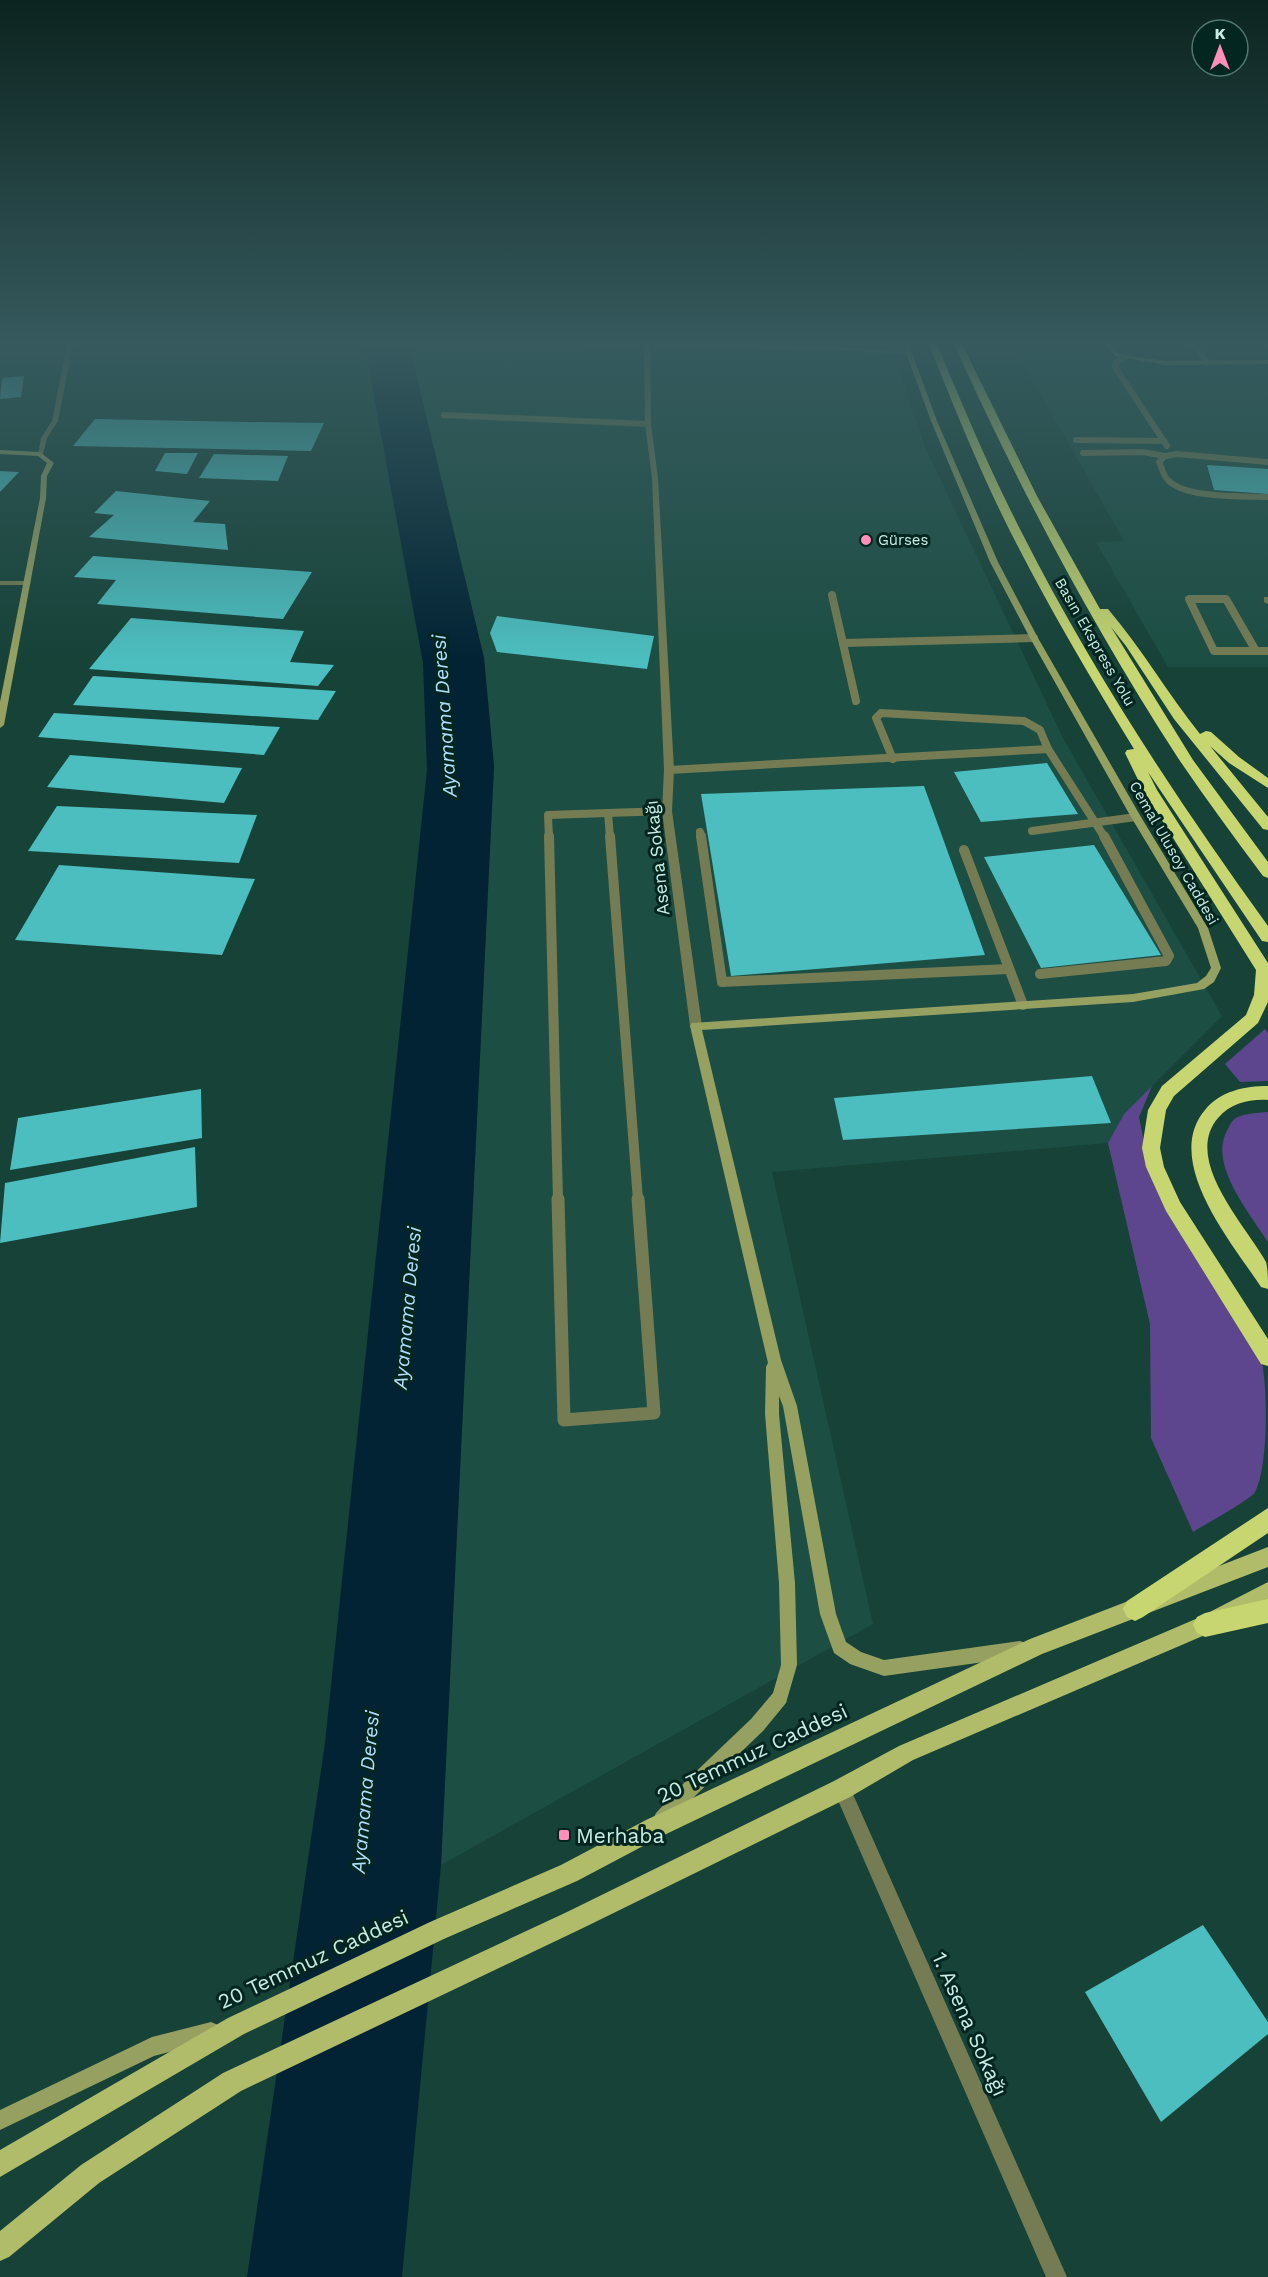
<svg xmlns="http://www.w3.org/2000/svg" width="1268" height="2277" font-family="'Work Sans',sans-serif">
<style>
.built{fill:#1c4e43}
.green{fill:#5d468e}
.water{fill:#012334}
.building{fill:#4cbebf}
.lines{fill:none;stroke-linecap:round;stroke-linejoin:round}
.lane-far3{stroke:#757c54;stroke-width:6}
.lane-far2{stroke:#757c54;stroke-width:8}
.lane-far1{stroke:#757c54;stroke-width:10}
.lane{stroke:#757c54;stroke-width:13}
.street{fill:#757c54;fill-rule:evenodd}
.secondary{fill:#96a061;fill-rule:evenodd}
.primary{fill:#b0bc69;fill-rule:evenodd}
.highway{fill:#c7d670;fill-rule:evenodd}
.poi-dot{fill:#ff8eba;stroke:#032720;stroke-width:2}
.labels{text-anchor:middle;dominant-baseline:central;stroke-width:6;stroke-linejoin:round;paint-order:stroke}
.far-poi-label{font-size:15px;fill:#c7ede2;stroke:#032720;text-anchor:start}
.far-street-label{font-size:15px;fill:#c7ede2;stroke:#032720}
.street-label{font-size:18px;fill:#c7ede2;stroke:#032720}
.water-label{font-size:20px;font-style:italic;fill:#afdefb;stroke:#032720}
.near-street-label{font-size:21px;fill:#c7ede2;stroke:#032720}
.near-poi-label{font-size:21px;fill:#c7ede2;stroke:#032720;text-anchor:start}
</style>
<rect width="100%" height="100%" fill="#164238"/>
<!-- built -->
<g class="built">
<path d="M408 342H889L926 449 1063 738 1222 1016 1124 1114 1108 1143 772 1172 873 1624 441 1865 494 767 484 658Z"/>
<path d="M1090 351 1145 366 1268 367V667H1168L1096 542 1124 541 1017 353Z"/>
</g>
<!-- green -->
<g class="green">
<path d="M1265 1029 1268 1033V1081L1240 1082 1225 1064Z"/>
<path d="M1152 1086 1139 1117 1150 1172 1262 1363C1268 1392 1268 1468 1255 1492 1249 1501 1205 1524 1193 1532L1151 1438 1150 1324 1108 1143 1124 1114Z"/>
<path d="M1268 1112V1242C1250 1213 1207 1163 1228 1129 1230 1125 1232 1120 1236 1118 1246 1113 1257 1113 1268 1112Z"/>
</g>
<!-- water -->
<path class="water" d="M364 342H408L410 348 484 658 494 766 441 1865 402 2277H247L325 1743 427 770 423 663Z"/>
<!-- building -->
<g class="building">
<path d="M24 376 21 397 0 399 2 378Z"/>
<path d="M95 419 246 422 324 423 311 451 73 446Z"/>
<path d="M165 453H198L187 474 155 471Z"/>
<path d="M214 454 288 456 278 481 199 478Z"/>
<path d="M1207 465 1268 469V494L1214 490Z"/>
<path d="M0 471 19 472 0 492Z"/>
<path d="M116 491 210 501 193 522 225 524 228 550 89 537 114 515 94 513Z"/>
<path d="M93 556 312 572 283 619 97 604 116 580 74 577Z"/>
<path d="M497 616 654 636 647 669 497 652 490 633Z"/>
<path d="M131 618 304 631 290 662 334 665 318 686 89 669Z"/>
<path d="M93 676 336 691 318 720 73 705Z"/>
<path d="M54 713 280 727 264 755 38 737Z"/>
<path d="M70 755 242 768 224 803 47 787Z"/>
<path d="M1047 763 1078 814 981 822 954 772Z"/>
<path d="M924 786 985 955 731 976 701 794Z"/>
<path d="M57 806 257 815 239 863 28 851Z"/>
<path d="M1094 845 1161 955 1041 968 984 857Z"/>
<path d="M59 865 255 879 222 955 15 940Z"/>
<path d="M1092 1076 1111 1123 843 1140 834 1098Z"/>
<path d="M201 1089 202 1138 10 1170 18 1118Z"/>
<path d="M195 1147 197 1207 0 1243 5 1183Z"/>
<path d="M1203 1925 1268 2022V2034L1161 2122 1085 1992Z"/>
</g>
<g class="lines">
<!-- lane-far3 -->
<g class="lane-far3">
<path d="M1191 342 1207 363"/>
<path d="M1125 357 1116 362 1115 367 1167 446"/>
<path d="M444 415 648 424"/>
<path d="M1076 440 1164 441"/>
<path d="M1083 453 1143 452 1165 456"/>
<path d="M1268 462 1177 454 1165 456 1159 462C1162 467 1163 475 1167 479 1184 499 1243 496 1268 497"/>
</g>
<!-- lane-far2 -->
<g class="lane-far2">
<path d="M832 595 856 701"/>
<path d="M1189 599H1226L1256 651H1214Z"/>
<path d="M843 643 1034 638"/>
<path d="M1256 651H1268"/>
<path d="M893 759 876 718 881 713 1024 721 1040 730 1048 749 1105 838"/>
<path d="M669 770 1048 749"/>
<path d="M608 813 610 838"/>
<path d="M1032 831 1136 817"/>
<path d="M700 832 701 838"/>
<path d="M549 838 548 815 667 811"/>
</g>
<!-- lane-far1 -->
<g class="lane-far1">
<path d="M549 836 558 1200"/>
<path d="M610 836 638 1200"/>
<path d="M701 836 722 982 1009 969"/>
<path d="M964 850 1023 1005"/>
<path d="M1040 974 1166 961 1169 956 1104 836"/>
</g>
<!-- lane -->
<path class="lane" d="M558 1199 564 1420 654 1413 638 1199"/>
<!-- street -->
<g class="street">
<path d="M70 342 73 344 58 421 47 438 43 454 38 455 41 438 52 421 67 344Z"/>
<path d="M540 342 835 346 912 353 909 355 835 350 650 346 651 424 658 478 674 770 672 811 702 1026 696 1030 690 1026 662 811 664 770 652 478 645 424 644 346 543 344Z"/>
<path d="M0 581H27L31 583 27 585H0Z"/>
<path d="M1264 597H1268V604L1264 602Z"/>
<path d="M842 1780 848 1783 1067 2277H1046L833 1789 836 1783Z"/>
</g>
<!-- secondary -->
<g class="secondary">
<path d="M902 342H908L937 421 998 562 1038 638 1141 817 1208 928 1221 968 1214 982 1204 989 1133 1002 702 1030 781 1360 797 1406 836 1614 846 1642 861 1652 884 1660 1020 1641 1026 1643 1028 1649 1026 1655 1020 1657 884 1676 850 1664 834 1653 820 1614 783 1406 779 1396V1414L795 1583 797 1665 786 1703 763 1731 696 1795 668 1825 662 1828 656 1825 653 1819 656 1813 684 1783 751 1719 773 1693 781 1665 779 1583 765 1414 766 1367 768 1363 690 1026 692 1023 1133 994 1197 983 1206 976 1211 968 1198 928 1131 817 1030 638 990 562 931 421Z"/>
<path d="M1102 342H1108L1119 354 1165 361 1268 360V364L1165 365 1115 356Z"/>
<path d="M0 450 40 452 54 463 47 476 46 498 4 725 0 728V702L40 498 41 476 47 463 38 456 0 454Z"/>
<path d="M211 2022 218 2025 221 2032 218 2039 154 2056 0 2130V2110L152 2037Z"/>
</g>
<!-- primary -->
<g class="primary">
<path d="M1268 1547V1567L1042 1654 662 1836 577 1881 446 1938 244 2034 0 2177V2150L228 2018 430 1922 561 1865 646 1820 1030 1639Z"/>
<path d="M1268 1582V1602L1212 1632 913 1760 850 1797 583 1928 241 2091 99 2183 9 2257 0 2261V2231L81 2165 223 2073 567 1912 834 1781 899 1746 1198 1618Z"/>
</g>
<!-- highway -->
<g class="highway">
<path d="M928 342H936C963 406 990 471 1022 533 1092 671 1177 800 1268 926V942L1262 941 1148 772 1157 790 1268 963V1002L1258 1023 1174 1096 1166 1110 1160 1148 1164 1167 1180 1202 1268 1339V1366L1261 1364 1166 1211 1146 1167 1142 1148 1148 1110 1162 1086 1246 1015 1254 995 1256 970 1143 790 1125 753 1127 750 1134 749C1091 679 1049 608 1012 535 980 472 954 407 928 342Z"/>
<path d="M953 342H961L1037 496 1100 609H1108C1142 649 1168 694 1200 734L1206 731 1211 732 1239 757 1268 778V788L1229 763 1210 746 1268 817V830L1263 829 1174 719 1126 646 1111 627 1193 760 1268 862V878L1263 876C1234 837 1205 798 1178 758 1092 625 1018 486 953 342Z"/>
<path d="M1268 1086V1100C1249 1099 1231 1103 1218 1118 1182 1160 1247 1227 1266 1262 1268 1269 1268 1281 1268 1289L1261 1287C1232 1243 1162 1161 1205 1110 1220 1091 1245 1086 1268 1086Z"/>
<path d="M1268 1508V1533L1143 1617 1135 1621 1127 1617 1123 1609 1127 1601Z"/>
<path d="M1268 1599V1623L1205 1637 1197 1633 1193 1625 1197 1617 1205 1613Z"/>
</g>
</g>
<!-- sky -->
<linearGradient id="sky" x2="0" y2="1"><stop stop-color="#0c241f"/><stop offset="0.52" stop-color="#365a5e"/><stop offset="1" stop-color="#365a5e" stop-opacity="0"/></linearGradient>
<rect width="1268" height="660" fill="url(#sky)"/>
<!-- markers -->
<g class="poi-dot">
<circle cx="866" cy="540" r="6"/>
<rect x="558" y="1829" width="12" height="12" rx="3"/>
</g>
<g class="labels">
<!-- far-poi labels -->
<g class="far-poi-label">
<text x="878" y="540">Gürses</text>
</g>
<!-- far-street labels -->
<g class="far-street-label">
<text transform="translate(1095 642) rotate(60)">Basın Ekspress Yolu</text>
<text transform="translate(1174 853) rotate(60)">Cemal Ulusoy Caddesi</text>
</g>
<!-- street labels -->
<g class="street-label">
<text transform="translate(657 858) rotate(-96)">Asena Sokağı</text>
</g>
<!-- water labels -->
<g class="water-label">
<text transform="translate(444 716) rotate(-94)">Ayamama Deresi</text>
<text transform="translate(407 1308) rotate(-85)">Ayamama Deresi</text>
<text transform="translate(365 1792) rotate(-85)">Ayamama Deresi</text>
</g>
<!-- near-street labels -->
<g class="near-street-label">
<text transform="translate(752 1753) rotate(-25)">20 Temmuz Caddesi</text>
<text transform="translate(313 1959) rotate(-25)">20 Temmuz Caddesi</text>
<text transform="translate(970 2024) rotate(66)">1. Asena Sokağı</text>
</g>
<!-- near-poi labels -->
<g class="near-poi-label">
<text x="576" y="1835">Merhaba</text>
</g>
</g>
<!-- north arrow -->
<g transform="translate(1220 48)"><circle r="28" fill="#032720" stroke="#51766e" stroke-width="1.5"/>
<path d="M0-4.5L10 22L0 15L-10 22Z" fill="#ff8eba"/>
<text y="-9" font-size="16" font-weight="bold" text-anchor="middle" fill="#c7ede2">K</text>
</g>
</svg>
